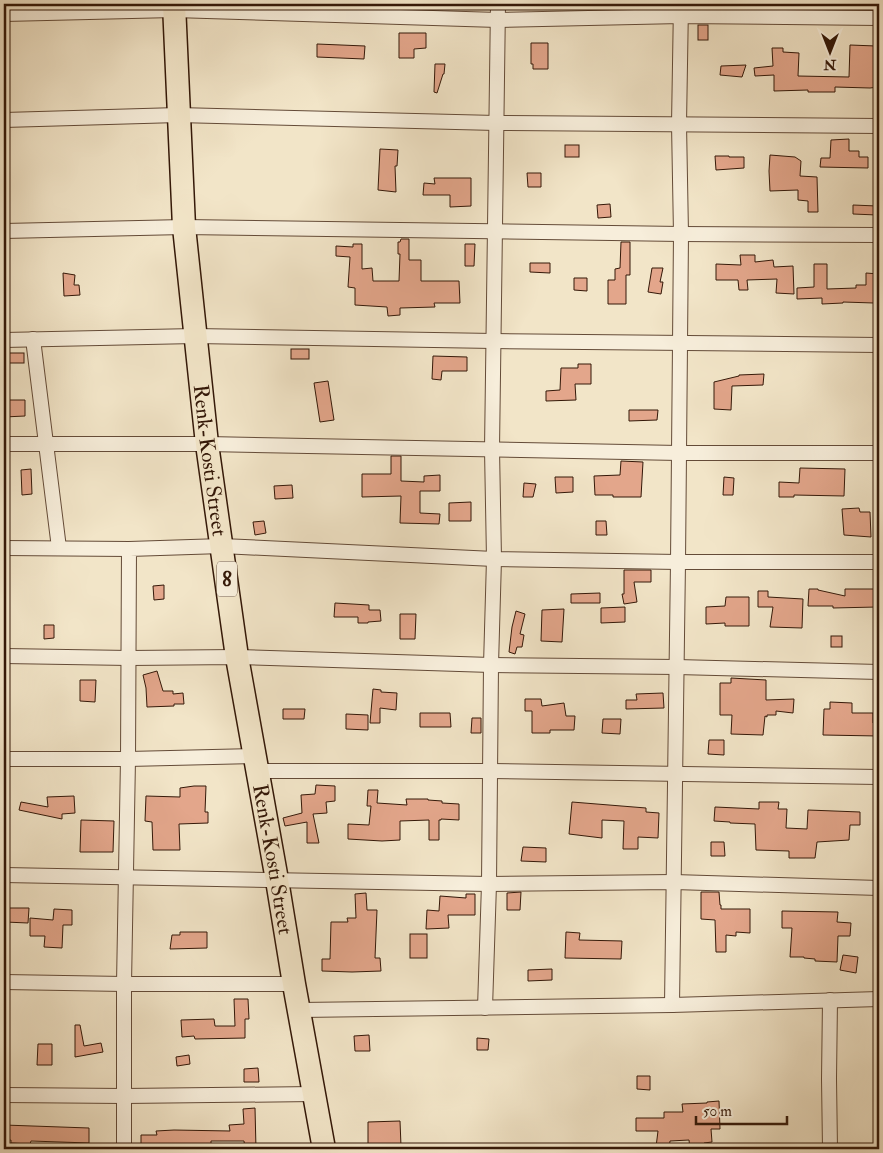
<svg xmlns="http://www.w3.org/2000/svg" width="883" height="1153" font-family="'IM FELL Double Pica',serif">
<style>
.building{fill:#e3a68b;stroke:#341808}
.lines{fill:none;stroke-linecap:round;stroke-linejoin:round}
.minor-casing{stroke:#644b38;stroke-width:16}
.primary-casing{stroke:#341808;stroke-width:25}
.minor{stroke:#f7eedb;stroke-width:14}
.primary{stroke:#f2e5c8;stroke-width:22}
.labels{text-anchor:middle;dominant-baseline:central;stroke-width:4;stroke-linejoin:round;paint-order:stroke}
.shield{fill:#f7eedb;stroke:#6e5847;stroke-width:1}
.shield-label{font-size:20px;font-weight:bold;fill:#341808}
.street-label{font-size:21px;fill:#341808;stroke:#f7eedb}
</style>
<rect width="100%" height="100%" fill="#f2e5c8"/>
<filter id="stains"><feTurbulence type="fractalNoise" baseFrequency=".004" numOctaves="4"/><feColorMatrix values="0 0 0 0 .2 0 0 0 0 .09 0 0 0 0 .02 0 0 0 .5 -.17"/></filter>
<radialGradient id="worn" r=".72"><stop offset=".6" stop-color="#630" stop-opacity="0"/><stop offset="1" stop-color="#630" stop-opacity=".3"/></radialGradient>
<!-- building -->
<g class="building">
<rect x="698" y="25" width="10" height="15"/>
<path d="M399 33H426V48L414 49V58H399Z"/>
<path d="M531 43H548V69H533V64H531Z"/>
<path d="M317 44 365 46 364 59 317 57Z"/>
<path d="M850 45 876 46V71L878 87 870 88 835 87V92H808V90L774 91V75L755 76 754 68 773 66 772 48H783V52L799 53 798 76 849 77Z"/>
<path d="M435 64H445L444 74H443L437 93 434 92Z"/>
<path d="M746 65 742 77 720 75 721 66Z"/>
<path d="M849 139V151H859V157H868V168L820 167 821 158H830L831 140Z"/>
<rect x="565" y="145" width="14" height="12"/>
<path d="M380 149 398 150 397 166H395L396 192 378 190Z"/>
<path d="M770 155 795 157 801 161 800 176 817 177 818 212H808V201L798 200V190L770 191 769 171Z"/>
<path d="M715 156H729V157H744V168L716 170Z"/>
<path d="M527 173H541V187H528Z"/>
<path d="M434 178H471V206L450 207V195H423L424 183 435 184Z"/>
<path d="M610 204 611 217 598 218 597 205Z"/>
<path d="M853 205 877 206V215L853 214Z"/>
<path d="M401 239H409V260H421V281H459L460 303H434L435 307 400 308V315L388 316 387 307 355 305V288L348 287 350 257 336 256V246L353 247V244H362V269L372 268 373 281H399L400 254H398V242H400Z"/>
<path d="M621 242H630V275H626V304H608V280H615V269L620 268Z"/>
<path d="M465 244H475L474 266H465Z"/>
<path d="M740 255H755V262L773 260 774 267 793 266 794 294 776 293 777 279 747 280 748 290H739L738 280H716V264L741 265Z"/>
<path d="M530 263H550V273L530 272Z"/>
<path d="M814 264H827V289L856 288V285H866V273L879 274V301H874V303L843 302V303L822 304V298L797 299V288L814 287Z"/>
<path d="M652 268H663L660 282H663L661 294 648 292Z"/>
<path d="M63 273 75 275 74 285H79L80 295 64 296Z"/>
<path d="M574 278H587V291L574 290Z"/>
<rect x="291" y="349" width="18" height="10"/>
<rect x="9" y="353" width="15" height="10"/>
<path d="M433 356 467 357V371H442L441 380 432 379Z"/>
<path d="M578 364H591V384H575L576 400 546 401V391L560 390 561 368H578Z"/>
<path d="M764 374 763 385 732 386 731 410 714 409V382L739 376V375Z"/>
<path d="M328 381 334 420 320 422 314 383Z"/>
<path d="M4 400H25V416L4 417Z"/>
<path d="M629 410H658L657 420 629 421Z"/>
<path d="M391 456H401V481L424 482V476L440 475V491H420V513L440 514 439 524 400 523 401 496 362 497V474H391Z"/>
<path d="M621 461 643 462 641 497H613V495H595L594 476 620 475Z"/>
<path d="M800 468 845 469 844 496 794 495V497H779V482L799 483Z"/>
<path d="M31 469 32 494 22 495 21 470Z"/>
<path d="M555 477H573V492L556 493Z"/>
<path d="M724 477 734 478 733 495H723Z"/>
<path d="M524 483 536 484 533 497H523Z"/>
<path d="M292 485 293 498 275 499 274 486Z"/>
<path d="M471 502V521H449V503Z"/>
<path d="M859 508 860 512H870L871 537 844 535 842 509Z"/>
<path d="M264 521 266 533 255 535 253 522Z"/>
<path d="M596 521H606L607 535H596Z"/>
<path d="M624 570H651V582H634L637 602 624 604 622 594H624Z"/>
<path d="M164 585V599L154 600 153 586Z"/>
<path d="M809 589H818V590L845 596V589H877V607L833 608V606H808Z"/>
<path d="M758 591H768V597L803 599 802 628 770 627 773 607H758Z"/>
<path d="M600 593V603H571V594Z"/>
<path d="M726 597H749V626H725V623L706 624V607L725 606Z"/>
<path d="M335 603 369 605V610H380L381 621 368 622V623H358V617H334Z"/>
<path d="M625 607V622L601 623V608Z"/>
<path d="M564 609 562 642 541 641 542 610Z"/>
<path d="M516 611 525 614 520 634 524 635 522 647H517L515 654 509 652 512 627Z"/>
<path d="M400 614H416L415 639H400Z"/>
<path d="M44 625H54V638L44 639Z"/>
<rect x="831" y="636" width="11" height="11"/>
<path d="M157 671 163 691H173V694L183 693 184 704H174V706L147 707 146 688 143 675Z"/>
<path d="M731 678 766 680V700L794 699 793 713 776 711V715H767V717L765 716 763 735 731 734 732 715H720V683H731Z"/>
<path d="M80 680H96L95 702 80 701Z"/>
<path d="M373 689 381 690V692L397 693 396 710 380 708V723H370Z"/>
<path d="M663 693 664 708 626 709V700H637L636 694Z"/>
<path d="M525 699H541L542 706 564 703 566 716H575L574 730H550V733H532V711H525Z"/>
<path d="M830 702 852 703V713H873V723H879L878 736 823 735 824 709H830Z"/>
<path d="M283 709H305L304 719H283Z"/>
<path d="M420 713H450L451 727H420Z"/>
<path d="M346 714 368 715V730L346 729Z"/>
<path d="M472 718H481V733H471Z"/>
<path d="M603 719H621L620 734 602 733Z"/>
<path d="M709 740H724V755L708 754Z"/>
<path d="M316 785 335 786V801L326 802 327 813 313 814 319 843H307V822L285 826 283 818 302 813 301 795 315 794Z"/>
<path d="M194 786H206L205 812H208V823L179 824 180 850H153L152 822 145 821 146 796 180 797V788Z"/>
<path d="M368 790H378L377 803 407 805 406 799H428V800L442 801V803L459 804V820L441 819V820H439V840H429V820L400 821V840L382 841 348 839V824L369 825 371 806H367Z"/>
<path d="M74 796 75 813 62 814V819L19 810 21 802 48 807 47 797Z"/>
<path d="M572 802 646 808V812L659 813 658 838 638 837V849H623L624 821 602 820V838L569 834Z"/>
<path d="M759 802H779L778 809H787L786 828 807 829 808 810 860 812V825H850L849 840 817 842 815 858H789V851L756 850 755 824 730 823V822L714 821 715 807 759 809Z"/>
<path d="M81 820 114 821 113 852H80Z"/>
<path d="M711 842H724L725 856H711Z"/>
<path d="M523 847 546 848V862L521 861Z"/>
<path d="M521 892 520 910H507V893Z"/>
<path d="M701 892H719L720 905H721V909H750V933L736 932V936L726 935V952H716L715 920 701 919Z"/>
<path d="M366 893 367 910H377L375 958H380L381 971 352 972 322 971V959H330L331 922H348L347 918H356L355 894Z"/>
<path d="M466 894H475V915H448L449 928 426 929 427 910 439 911 440 896 466 898Z"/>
<path d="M6 908H29L28 923 5 922Z"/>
<path d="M54 909 72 910V925H63L62 948 44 947 45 936H30V918L53 920Z"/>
<path d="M782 911 838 912 837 922 851 923 850 936H838L837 962 815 961V959L804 958V957H790L792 928H782Z"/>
<path d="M180 932H207V948L170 949 172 935H180Z"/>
<path d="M566 932 580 933 579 940 622 941 621 959 565 958Z"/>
<rect x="410" y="934" width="17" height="24"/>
<path d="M843 955 858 957 856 973 840 970Z"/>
<path d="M552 969V980L528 981V970Z"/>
<path d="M234 999H248L249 1019H245V1038L195 1039 194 1036 182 1037 181 1020 214 1019 215 1026H235Z"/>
<path d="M75 1025H80L84 1046 101 1043 103 1052 75 1057Z"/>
<path d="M369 1035 370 1051H355L354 1036Z"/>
<path d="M477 1038 489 1039 488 1050H477Z"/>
<path d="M38 1044H52V1065H37Z"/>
<path d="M189 1055 190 1064 177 1066 176 1057Z"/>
<path d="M258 1068 259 1082H244V1069Z"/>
<path d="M637 1076H650V1090L637 1089Z"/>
<path d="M719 1101 720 1129H711L712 1142 704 1143V1149H690L689 1140 670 1141 669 1149 656 1147 658 1131H636V1118H664V1112H683L682 1104 707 1103V1102Z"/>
<path d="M255 1108 256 1149H245L244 1141H211V1146H190V1145L152 1147V1149H141V1135H157L156 1131 174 1130 230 1131 229 1125 244 1124 243 1109Z"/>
<path d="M400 1121 401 1146 368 1147V1122Z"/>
<path d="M4 1125 89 1128V1143L31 1141 30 1144 11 1143V1140L5 1141Z"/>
</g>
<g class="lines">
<!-- minor casing -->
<g class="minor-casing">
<g id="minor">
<path d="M4 14 174 10 498 20 681 16 879 18"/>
<path d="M4 120 178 115 496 123 879 126"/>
<path d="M4 231 184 227 681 234 879 235"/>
<path d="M33 339 59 548"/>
<path d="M4 340 195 336 494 341 879 345"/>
<path d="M4 444H207L679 453H879"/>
<path d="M4 548 129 549"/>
<path d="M4 656 129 658 237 657 491 665 677 667 879 672"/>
<path d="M4 759H128L255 756"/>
<path d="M257 771H491L879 777"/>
<path d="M4 875 489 884 674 882 879 888"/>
<path d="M4 982 124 984H294"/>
<path d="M830 1000 829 1079 830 1149"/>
<path d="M672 1005 678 562 681 234 679 124 681 4"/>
<path d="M485 1008 489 884 491 665 494 559 492 449 498 4"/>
<path d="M300 1010 672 1005 879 999"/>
<path d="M4 1095 124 1096 314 1094"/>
<path d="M124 1149V984L128 759 129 549 222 546 494 559 678 562H879"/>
</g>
</g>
<!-- primary casing -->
<g class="primary-casing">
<g id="primary">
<path id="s1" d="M174 4 184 227 207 444 237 657 277 880 294 984 324 1149"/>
</g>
</g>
<!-- minor -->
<use href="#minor" class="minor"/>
<!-- primary -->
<use href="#primary" class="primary"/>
</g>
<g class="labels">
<!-- shield labels -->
<rect class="shield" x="217" y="561.5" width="20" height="35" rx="4"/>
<g class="shield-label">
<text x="227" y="579">8</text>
</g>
<!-- street labels -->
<g class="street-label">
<text stroke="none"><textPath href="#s1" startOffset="458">Renk-Kosti Street</textPath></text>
<text stroke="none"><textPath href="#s1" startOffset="862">Renk-Kosti Street</textPath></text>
</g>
</g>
<!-- margin -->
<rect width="883" height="1153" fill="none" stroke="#f2e5c8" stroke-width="20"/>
<rect x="5" y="5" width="873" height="1143" fill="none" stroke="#341808" stroke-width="2.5"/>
<rect x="10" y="10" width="863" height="1133" fill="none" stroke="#341808"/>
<!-- north arrow -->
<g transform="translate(830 52) rotate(180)" stroke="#f7eedb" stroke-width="4" paint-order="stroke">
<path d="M0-4L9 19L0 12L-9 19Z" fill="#341808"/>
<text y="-8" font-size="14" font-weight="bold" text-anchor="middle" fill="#341808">N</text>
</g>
<!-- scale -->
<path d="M696 1116v8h91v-8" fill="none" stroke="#341808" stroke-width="2.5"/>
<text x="703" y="1116" font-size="15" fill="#341808" stroke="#f7eedb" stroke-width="4" paint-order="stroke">50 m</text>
<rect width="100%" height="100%" filter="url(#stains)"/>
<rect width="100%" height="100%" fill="url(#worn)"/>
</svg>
